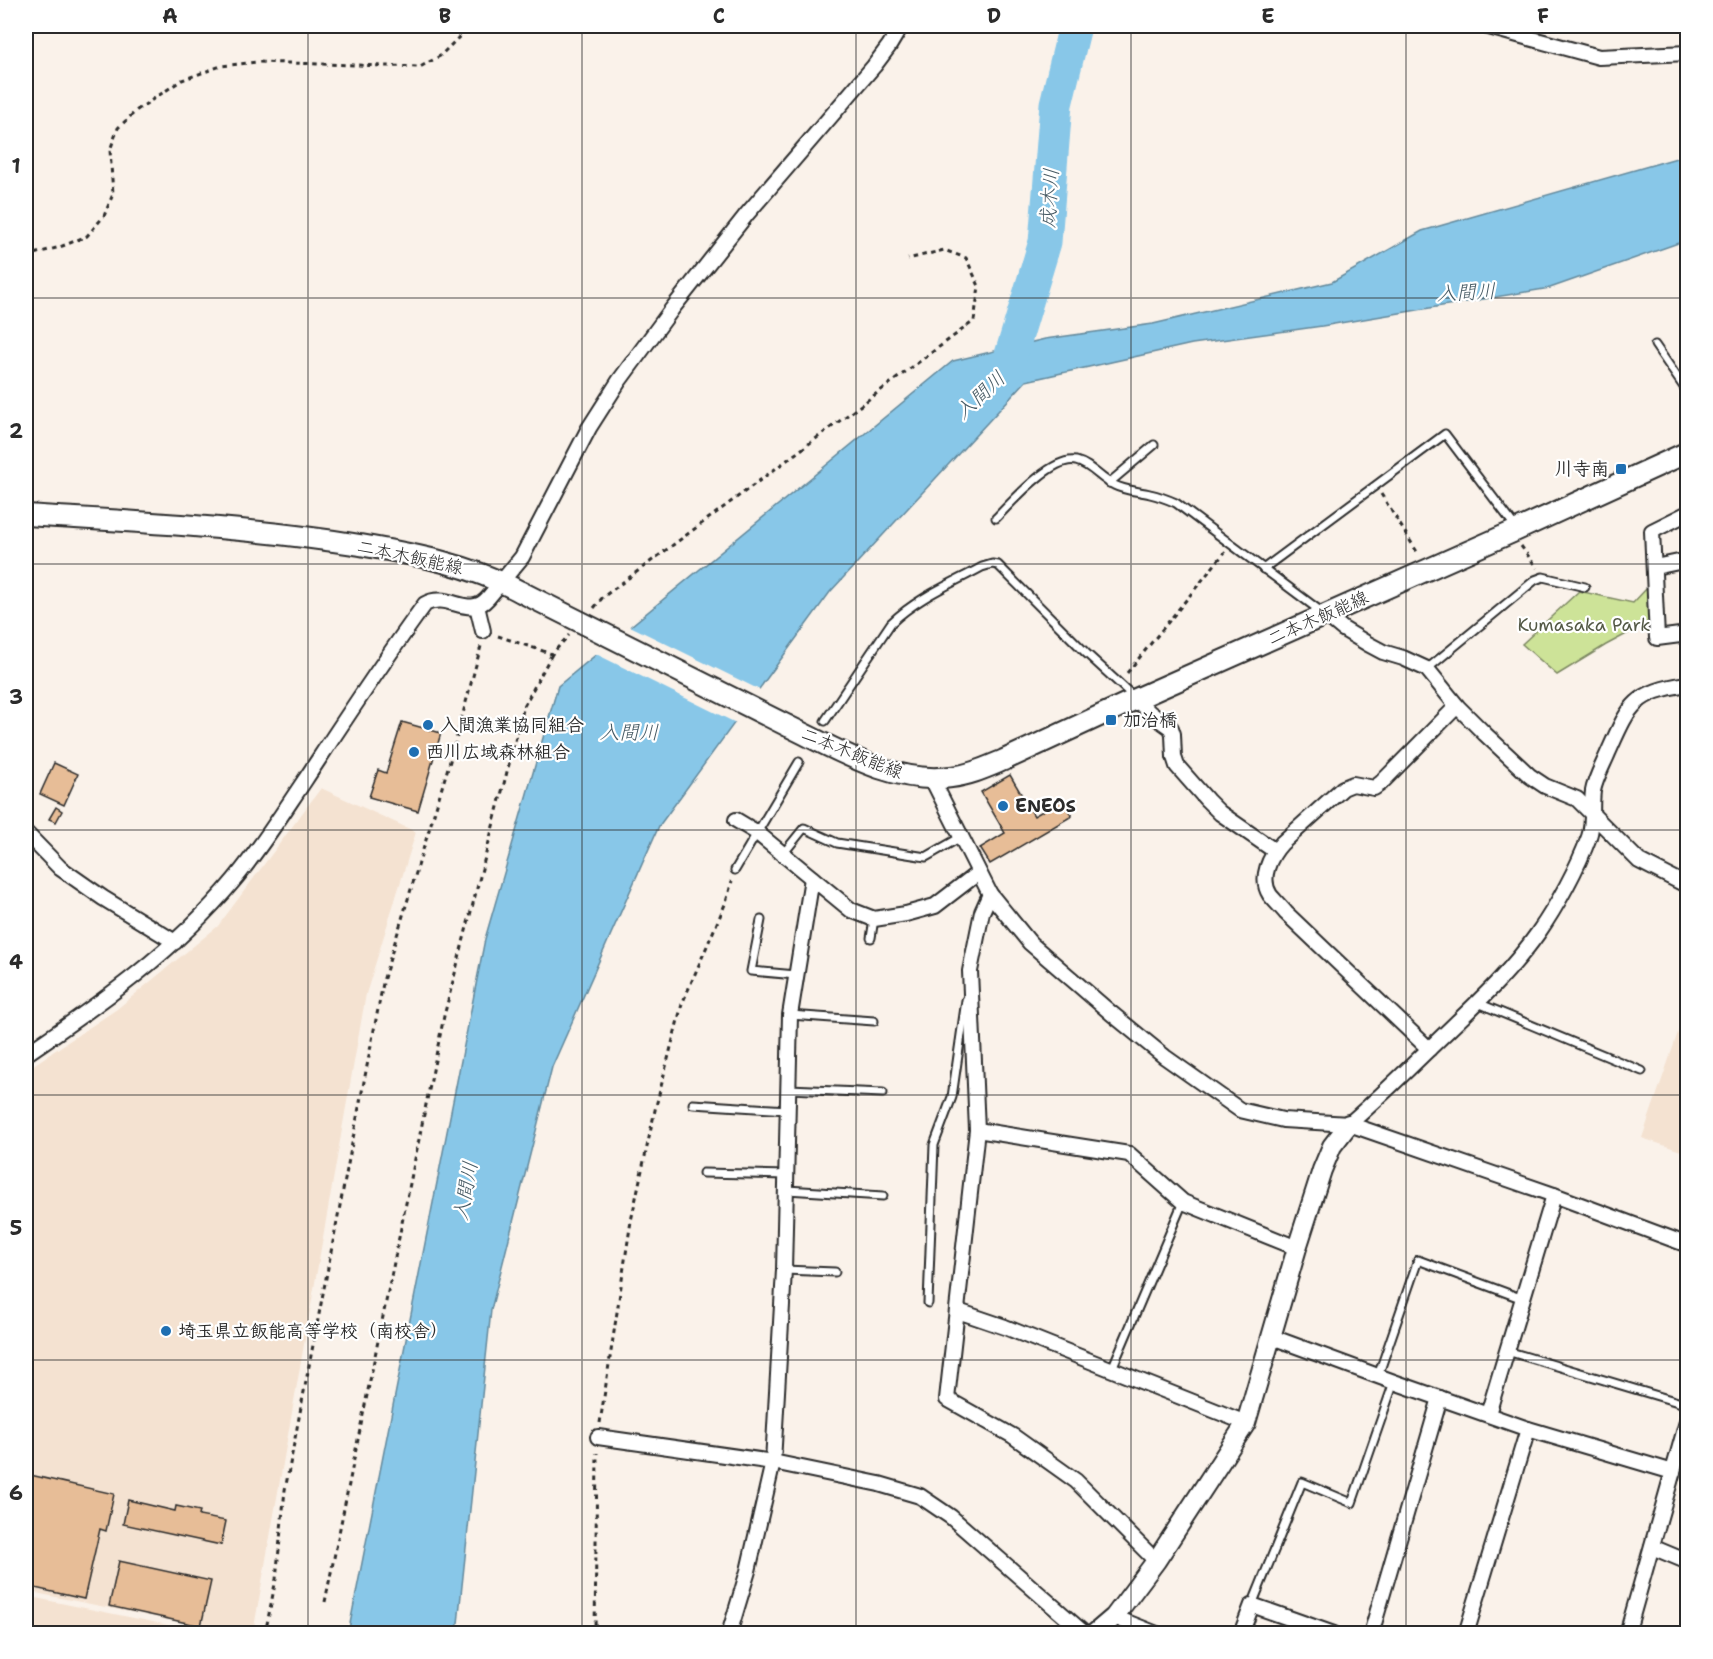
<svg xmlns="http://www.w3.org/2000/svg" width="1713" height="1659" font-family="'Shantell Sans','Klee One',sans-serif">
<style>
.built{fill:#f4e2d1}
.green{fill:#cde398;stroke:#7c8762;stroke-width:1.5}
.water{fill:#88c7e8;stroke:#63899c;stroke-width:1.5}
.pier{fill:#faf2ea}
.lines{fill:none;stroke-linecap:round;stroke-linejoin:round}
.river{stroke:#88c7e8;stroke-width:33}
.building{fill:#e7bd97;stroke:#2b2b2b;stroke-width:1.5}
.service-casing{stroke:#2b2b2b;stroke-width:11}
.minor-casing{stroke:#2b2b2b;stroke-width:18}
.tertiary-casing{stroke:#2b2b2b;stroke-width:22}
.secondary-casing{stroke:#2b2b2b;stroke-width:24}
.path{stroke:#2b2b2b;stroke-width:3;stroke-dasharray:4.5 4.5;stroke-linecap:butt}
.service{stroke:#fff;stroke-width:7}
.minor{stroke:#fff;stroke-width:14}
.tertiary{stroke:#fff;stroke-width:18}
.secondary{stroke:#fff;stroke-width:20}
.secondary-bridge-casing{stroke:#2b2b2b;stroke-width:24;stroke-linecap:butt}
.secondary-bridge{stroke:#fff;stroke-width:20}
.grid{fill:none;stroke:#2b2b2b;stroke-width:1.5;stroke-opacity:0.55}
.poi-dot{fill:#1f6fb2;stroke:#fff;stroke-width:2}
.labels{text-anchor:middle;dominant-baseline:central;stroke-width:4.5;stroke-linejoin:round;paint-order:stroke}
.poi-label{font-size:18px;font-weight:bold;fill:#2b2b2b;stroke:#fff;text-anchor:start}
.street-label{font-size:18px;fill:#2b2b2b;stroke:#fff}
.park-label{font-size:18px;fill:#545946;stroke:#fff}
.water-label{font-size:20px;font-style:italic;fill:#475a64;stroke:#fff}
.neatline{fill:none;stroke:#2b2b2b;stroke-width:2}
.grid-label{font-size:20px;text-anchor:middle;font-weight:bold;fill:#2b2b2b}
</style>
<rect width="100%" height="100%" fill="#faf2ea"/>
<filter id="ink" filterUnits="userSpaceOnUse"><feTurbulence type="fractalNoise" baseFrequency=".0167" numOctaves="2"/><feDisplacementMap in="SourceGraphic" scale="12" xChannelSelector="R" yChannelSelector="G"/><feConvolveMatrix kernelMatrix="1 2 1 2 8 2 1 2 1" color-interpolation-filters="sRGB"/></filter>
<g filter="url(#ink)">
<!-- built -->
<g class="built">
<path d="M321 788 416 832 366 994 253 1633H234L26 1591V1070L117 1009 218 926Z"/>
<path d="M1685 1012 1688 1013 1687 1153 1642 1138Z"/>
<path d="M26 1596 207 1633H26Z"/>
</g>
<!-- green -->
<path class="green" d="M1648 587 1651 621 1606 645 1557 675 1522 644 1579 591 1633 603Z"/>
<!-- water -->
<path class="water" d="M1687 155V240L1550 288 1322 326 1192 344 1026 381 830 592 659 826 552 1067 491 1310 457 1633 348 1634 485 939 558 686 953 361 1045 339 1153 324 1332 282 1422 231Z"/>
<!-- pier -->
<path class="pier" d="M628 625 762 691 738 724 594 653Z"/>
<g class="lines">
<!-- river -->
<path class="river" d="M1007 368 1045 242 1056 104 1075 26"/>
</g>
<!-- building -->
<g class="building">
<path d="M402 722 441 733 418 811 369 797 378 770 386 773Z"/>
<path d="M54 763 78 774 64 805 40 794Z"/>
<path d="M1010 775 1034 816 1062 800 1072 816 990 864 980 848 1005 833 981 792Z"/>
<path d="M56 807 62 811 56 822 49 819Z"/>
<path d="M26 1474 114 1494 106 1531 100 1529 84 1599 26 1586Z"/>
<path d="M128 1500 175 1511 176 1506 200 1511 199 1516 226 1521 221 1545 123 1524Z"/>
<path d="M119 1561 211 1581 201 1626 109 1606Z"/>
</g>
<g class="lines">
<!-- service casing -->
<g class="service-casing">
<g id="service">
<path d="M1655 345 1688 393"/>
<path d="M1109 483 1154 445"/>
<path d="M996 518C1012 502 1052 456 1076 461 1092 465 1100 479 1114 485 1126 491 1138 491 1150 494 1159 496 1167 499 1176 503L1323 613"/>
<path d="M1263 569 1445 434 1517 529"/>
<path d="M1427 669 1535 580 1543 577 1585 587"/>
<path d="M825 721 891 623C917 598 951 584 982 567L992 564 998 565 1086 653 1134 697"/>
<path d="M783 854 804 828 837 843 926 857 961 837"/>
<path d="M735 870 799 762"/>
<path d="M761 920 751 971 796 975"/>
<path d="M871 938 874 919"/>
<path d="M1478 1003 1642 1071"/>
<path d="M790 1015 874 1021"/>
<path d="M789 1089 883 1093"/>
<path d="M693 1104 788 1110"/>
<path d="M703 1173 787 1175"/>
<path d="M787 1190 883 1196"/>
<path d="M784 1270 835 1272"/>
<path d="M928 1303 934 1145 952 1097 966 1000"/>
<path d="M1507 1351 1688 1405"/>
<path d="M1111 1371 1183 1202"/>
<path d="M1378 1376 1418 1260 1523 1299"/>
<path d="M1252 1605 1302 1482 1352 1503 1394 1382"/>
</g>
</g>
<!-- minor casing -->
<g class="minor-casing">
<g id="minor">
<path d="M1485 26 1599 57 1688 53"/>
<path d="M1688 513 1652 531 1657 638 1688 634"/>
<path d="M1655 567 1688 560"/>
<path d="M477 606 483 631"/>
<path d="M1325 614 1343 629 1368 644 1383 652 1403 658 1427 669 1457 706 1485 734 1530 776 1545 786 1577 799 1639 861 1688 886"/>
<path d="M1136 699 1150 713 1171 728 1173 734 1174 757 1177 766 1207 800 1220 813 1275 851"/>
<path d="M932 779 990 894 1030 943 1111 1013 1165 1057 1240 1110 1283 1120 1349 1124 1554 1195 1688 1245"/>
<path d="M736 820 756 832 851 910 874 919 906 914 935 906 978 873"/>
<path d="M26 833 60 868 103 898 175 942"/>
<path d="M990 894 982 912 970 971 977 1130 947 1399 1013 1436 1076 1481 1156 1561"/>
<path d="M1429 1049 1286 913C1281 907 1275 901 1270 895 1259 878 1270 856 1282 843L1343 788 1353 784 1374 788 1381 783 1457 706"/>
<path d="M26 1054C101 1003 175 951 234 880 260 849 282 814 305 780 344 721 383 661 425 604 448 591 469 620 488 598L522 557 589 428 619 381 672 309 747 214 874 66 889 46 901 26"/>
<path d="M1349 1124C1377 1100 1403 1074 1429 1049 1467 1012 1507 977 1538 933 1557 906 1578 867 1589 837 1594 823 1591 806 1593 791 1595 779 1603 765 1608 753 1629 706 1633 692 1688 684"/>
<path d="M977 1130 1129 1154 1183 1202 1297 1248"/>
<path d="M958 1311 1005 1327 1246 1423"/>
<path d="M1272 1337 1394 1382 1528 1429 1673 1472"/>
<path d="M1488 1414 1554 1195"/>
<path d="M598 1437 773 1462 879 1484 920 1496 951 1517 1085 1634"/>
<path d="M1652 1547 1688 1562"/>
<path d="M1114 1617 1157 1634"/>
<path d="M729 1634 748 1571 773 1462 784 1270 790 1015 812 878"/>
<path d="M1241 1634 1252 1605 1334 1634"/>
<path d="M1371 1634 1440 1398"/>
<path d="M1466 1634 1528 1429"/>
<path d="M1627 1634 1688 1418"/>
</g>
</g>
<!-- tertiary casing -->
<g class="tertiary-casing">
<path id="tertiary" d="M1094 1634 1114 1617 1156 1561 1246 1423 1297 1248 1322 1170 1332 1146 1349 1124"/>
</g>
<!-- secondary casing -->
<g class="secondary-casing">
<g id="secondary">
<path d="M26 515C137 522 249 527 360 545 417 555 469 564 521 592"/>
<path d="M788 726C838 750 894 785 951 777 970 775 987 767 1004 760L1136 699 1517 530 1688 452"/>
</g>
</g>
<!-- path -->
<g class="path">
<path d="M26 256 60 247 87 236 104 216 113 194 110 150 118 128 137 110 182 80 221 66 256 62 420 67 440 56 470 26"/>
<path d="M1381 494 1419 555"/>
<path d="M1521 546 1537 568"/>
<path d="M594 608 603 597 974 321 979 286 966 258 944 250 908 259"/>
<path d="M498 636 552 654 569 635"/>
<path d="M1127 673 1225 552"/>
<path d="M600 1423 631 1221 655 1110 682 1004 726 902 732 881"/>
<path d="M325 1602 444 1016 524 706 552 654"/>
<path d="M265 1634 276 1579 285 1490 384 978 453 751 481 646"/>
<path d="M595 1634 597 1453"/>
</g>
<!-- service -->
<use href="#service" class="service"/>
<!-- minor -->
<use href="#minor" class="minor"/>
<!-- tertiary -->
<use href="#tertiary" class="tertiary"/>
<!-- secondary -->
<use href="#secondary" class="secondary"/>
<!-- secondary-bridge casing -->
<g class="secondary-bridge-casing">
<path id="secondary-bridge" d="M521 592 788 726"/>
</g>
<!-- secondary-bridge -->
<use href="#secondary-bridge" class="secondary-bridge"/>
</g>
</g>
<!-- grid -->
<path class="grid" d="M308 26V1634M582 26V1634M856 26V1634M1131 26V1634M1406 26V1634M26 298H1688M26 564H1688M26 830H1688M26 1095H1688M26 1360H1688"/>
<!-- markers -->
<g class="poi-dot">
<rect x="1615" y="463" width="12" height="12" rx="3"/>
<rect x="1105" y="714" width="12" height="12" rx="3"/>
<circle cx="428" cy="725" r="6"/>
<circle cx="414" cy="752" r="6"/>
<circle cx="1003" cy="806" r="6"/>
<circle cx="166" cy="1331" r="6"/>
</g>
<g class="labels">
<!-- poi labels -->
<g class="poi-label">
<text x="1609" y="469" text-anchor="end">川寺南</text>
<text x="1123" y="720">加治橋</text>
<text x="440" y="725">入間漁業協同組合</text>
<text x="426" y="752">西川広域森林組合</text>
<text x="1015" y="806">ENEOS</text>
<text x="178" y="1331">埼玉県立飯能高等学校（南校舎）</text>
</g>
<!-- street labels -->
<g class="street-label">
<text transform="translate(410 557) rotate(12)">二本木飯能線</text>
<text transform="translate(1318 618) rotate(-24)">二本木飯能線</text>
<text transform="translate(852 753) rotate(22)">二本木飯能線</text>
</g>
<!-- park labels -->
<g class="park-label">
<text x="1584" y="625">Kumasaka Park</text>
</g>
<!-- water labels -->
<g class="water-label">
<text transform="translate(1049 198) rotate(-86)">成木川</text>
<text transform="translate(1466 292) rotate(-3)">入間川</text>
<text transform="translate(980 395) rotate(-43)">入間川</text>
<text x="629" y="732">入間川</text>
<text transform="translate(465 1191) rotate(-80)">入間川</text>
</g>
</g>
<!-- margin -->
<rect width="1713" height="1659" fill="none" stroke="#fff" stroke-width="66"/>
<rect x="33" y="33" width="1647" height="1593" class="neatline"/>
<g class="grid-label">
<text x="170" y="23">A</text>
<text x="445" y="23">B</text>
<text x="719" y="23">C</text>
<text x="994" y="23">D</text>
<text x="1268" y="23">E</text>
<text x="1543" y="23">F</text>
<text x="16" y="173">1</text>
<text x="16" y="438">2</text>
<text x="16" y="704">3</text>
<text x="16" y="969">4</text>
<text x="16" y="1235">5</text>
<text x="16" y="1500">6</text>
</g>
</svg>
